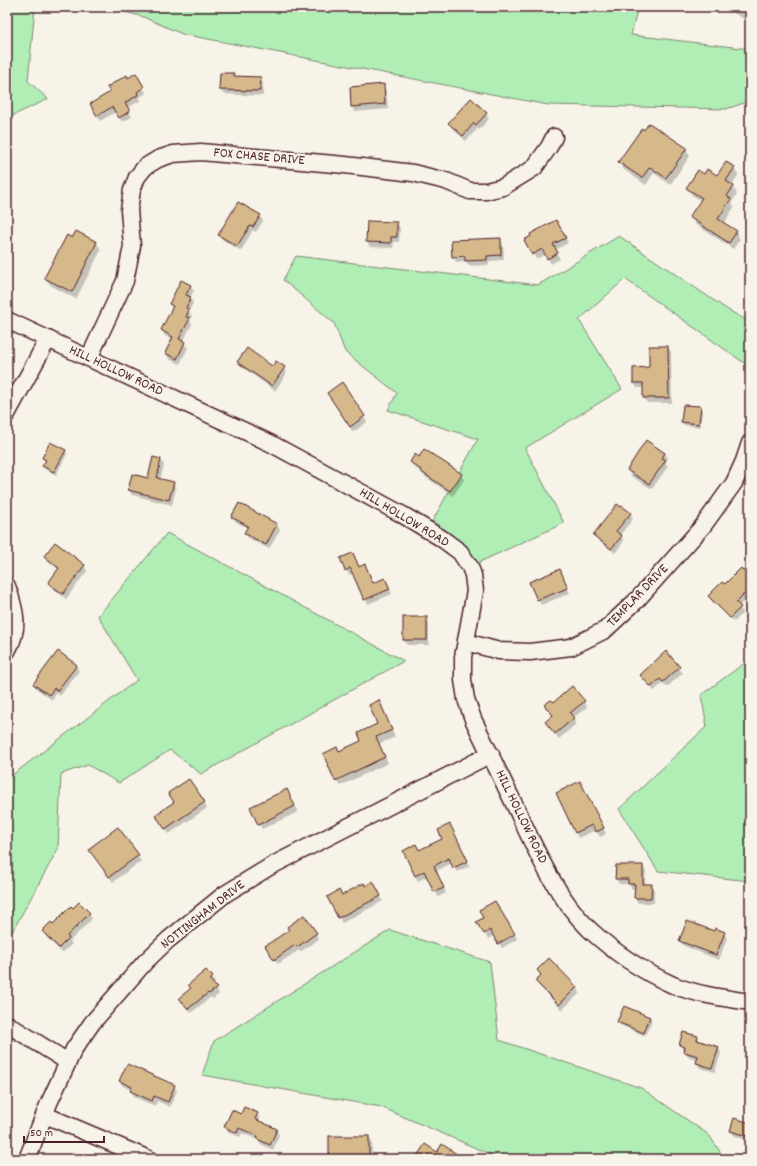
<svg xmlns="http://www.w3.org/2000/svg" width="757" height="1166" font-family="Dekko,sans-serif">
<style>
.green{fill:#b0eeb6;stroke:#7d8670}
.shadow{fill:#0003;fill-rule:evenodd}
.building{fill:#d6b98a;stroke:#4a1f2b}
.lines{fill:none;stroke-linecap:round;stroke-linejoin:round}
.minor-casing{stroke:#4a1f2b;stroke-width:19}
.minor{stroke:#f7f3e8;stroke-width:16}
.labels{text-anchor:middle;dominant-baseline:central;stroke-width:4;stroke-linejoin:round;paint-order:stroke}
.street-label{font-size:14px;fill:#4a1f2b;stroke:#f7f3e8}
</style>
<rect width="100%" height="100%" fill="#f7f3e8"/>
<filter id="ink" filterUnits="userSpaceOnUse"><feTurbulence type="fractalNoise" baseFrequency=".025" numOctaves="2"/><feDisplacementMap in="SourceGraphic" scale="8" xChannelSelector="R" yChannelSelector="G"/><feConvolveMatrix kernelMatrix="1 2 1 2 8 2 1 2 1" color-interpolation-filters="sRGB"/></filter>
<g filter="url(#ink)">
<!-- green -->
<g class="green">
<path d="M7 7H35L28 81 48 99 12 116 7 113Z"/>
<path d="M104 7H638L631 35 750 49V101L726 109 548 105 182 34 141 16Z"/>
<path d="M619 236 728 310 750 322V367L625 279 579 320 622 389 525 448 564 523 469 567 428 529 478 439 388 410 397 393 345 352 334 323 283 280 296 256 538 285Z"/>
<path d="M167 533 404 661 201 774 170 750 119 783 88 765 61 774 58 849 7 941V779L137 680 98 616Z"/>
<path d="M750 659V881L658 871 619 809 707 726 701 695Z"/>
<path d="M390 930 490 962 499 1040 641 1088 709 1135 725 1159H501L381 1107 202 1075 214 1041Z"/>
</g>
<!-- shadow -->
<g class="shadow">
<path d="M733 7H750V12L746 20 735 14 732 9Z"/>
<path d="M234 74 236 77 260 78 263 83V96L223 94 220 89Z"/>
<path d="M136 75 146 93 139 98 140 101 127 108 132 117 122 122 116 112 100 121 91 105 111 93 128 79Z"/>
<path d="M383 85 386 91 388 109 355 112 352 106Z"/>
<path d="M486 114 489 119 479 130 478 128 466 141 452 128 449 123Z"/>
<path d="M645 131 686 149 690 156 670 185 654 173 646 185 623 169 619 162Z"/>
<path d="M7 145 9 148 10 158H7Z"/>
<path d="M734 168 738 175 732 186 737 194 732 202 734 207 724 224 736 232 740 239 733 249 695 224 691 217 701 201 692 195 687 188 704 176 718 177Z"/>
<path d="M260 216 263 221 256 232 253 230 241 251 223 240 220 235Z"/>
<path d="M556 221 568 243 555 250 560 259 551 264 546 254 536 259 525 240Z"/>
<path d="M397 223 400 228 399 242H394L393 248 370 247 367 242Z"/>
<path d="M76 233 97 243 101 250 76 299 50 285 46 278Z"/>
<path d="M500 239 503 244 504 260 489 261V265L469 266 466 261 456 262 453 256Z"/>
<path d="M190 286 194 291 190 297 193 303 189 312 192 316 190 320 192 324 183 342 188 348 180 364 169 359 166 353 173 340 165 336 162 330 173 309 170 304Z"/>
<path d="M668 347 671 352 672 403H647L644 398V388H637L634 383 650 368Z"/>
<path d="M239 362 284 368 287 373 275 391 242 367Z"/>
<path d="M342 384 367 422 353 432 331 398Z"/>
<path d="M700 407 702 410 700 427 684 425 682 422Z"/>
<path d="M65 450 67 454 56 475 45 469 43 466 46 461 43 458Z"/>
<path d="M665 453 668 458 665 462 668 466 652 489 631 476 628 470Z"/>
<path d="M161 460 164 465 160 480 173 483 176 488 172 505 132 495 129 490 149 479ZM159 463H161L157 483 155 482Z"/>
<path d="M411 462 461 474 464 480 453 496 424 476 422 473 414 467Z"/>
<path d="M239 504 277 525 280 530 269 549 248 538 245 533 248 528 236 522 232 517Z"/>
<path d="M630 513 633 519 620 535 624 541 615 553 598 540 595 535Z"/>
<path d="M353 554 359 568 373 584 385 579 392 594 368 604 354 573 349 575 346 570Z"/>
<path d="M45 556 84 565 87 571 66 599 52 588 49 583 59 570 48 561Z"/>
<path d="M560 571 570 593 541 605 531 582Z"/>
<path d="M750 578V596L739 606 743 613 734 622 712 601 709 596 725 586Z"/>
<path d="M404 618H426L429 623V645H407L404 640Z"/>
<path d="M666 653 683 673 667 687 663 683 654 691 641 675Z"/>
<path d="M76 666 79 671 60 696 57 693 52 700 37 689 34 684Z"/>
<path d="M584 702 587 707 573 718 576 724 559 739 546 722 553 716 546 706 554 703Z"/>
<path d="M382 708 395 737 379 744 388 763 340 786 336 780 339 753 363 741 379 724Z"/>
<path d="M557 793 590 800 606 834 600 837 596 830 578 838Z"/>
<path d="M289 795 298 812 262 829 259 824Z"/>
<path d="M204 803 207 808 169 834 159 820Z"/>
<path d="M117 829 141 861 113 882 90 851Z"/>
<path d="M453 830 470 866 457 872 452 863 436 871 446 893 438 897 428 876 418 881 415 876 419 851 444 840Z"/>
<path d="M643 866 646 872 645 885H651L654 890V903H638L635 898 636 889H632L629 884H619L616 878Z"/>
<path d="M373 883 383 901 342 923 328 897 342 896Z"/>
<path d="M73 909 89 914 92 919 70 941 72 944 62 953 46 937 43 931Z"/>
<path d="M304 916 319 939 300 952 299 950 278 964 269 952Z"/>
<path d="M484 918 494 935 488 939 478 922Z"/>
<path d="M715 932 724 933 727 938 719 960 684 946 680 941Z"/>
<path d="M515 935 517 939 502 948 500 944Z"/>
<path d="M549 959 577 987 580 993 562 1010 539 986 536 981 541 976 538 970Z"/>
<path d="M212 978 215 983 213 985 219 994 213 999 211 997 191 1013 180 998 191 989 189 985Z"/>
<path d="M650 1018 652 1021 645 1036 620 1025 618 1022Z"/>
<path d="M698 1037 700 1042 718 1047 721 1053 715 1072 700 1068 697 1062 698 1060 688 1057 685 1050H683L680 1045Z"/>
<path d="M120 1081 174 1085 177 1091 170 1107 157 1101 155 1106 134 1097 131 1090 123 1086Z"/>
<path d="M257 1114 260 1119 259 1122 276 1130 279 1135 273 1150 261 1144 258 1140 242 1133 240 1137 228 1132 225 1127 242 1115Z"/>
<path d="M750 1124V1141L735 1136 731 1131Z"/>
<path d="M369 1137 372 1142V1159H332L330 1156Z"/>
</g>
<!-- building -->
<g class="building">
<path d="M136 73 144 87 137 92 138 95 125 103 130 111 119 118 112 107 97 116 90 104 110 92 107 87 127 75 128 78Z"/>
<path d="M220 73H234V76L261 77 260 91 219 90Z"/>
<path d="M384 84 385 104 351 107 350 87Z"/>
<path d="M471 98 487 113 476 125 474 123 463 136 448 123Z"/>
<path d="M649 123 687 148 666 178 650 167 642 178 618 162 642 128 644 130Z"/>
<path d="M726 162 735 167 726 181 734 186 727 196 731 199 718 219 737 231 729 243 689 217 702 198 686 188 698 170 704 174 707 169 717 175Z"/>
<path d="M238 202 261 215 253 227 250 226 237 246 218 235Z"/>
<path d="M556 220 566 238 553 244 558 253 547 259 542 249 532 255 524 240 531 236 530 234Z"/>
<path d="M367 221 397 222V237H391V243L366 242Z"/>
<path d="M76 231 97 242 72 292 44 278 67 235 72 238Z"/>
<path d="M501 238V255L487 256V260L465 261V256L452 257 451 240Z"/>
<path d="M181 280 191 285 186 295 191 297 186 308 189 310 186 317 190 318 179 339 185 342 177 359 165 353 173 337 161 330 173 306 169 304Z"/>
<path d="M649 346H668L669 398H643V383H633V368L649 367Z"/>
<path d="M247 348 272 366 276 361 285 367 272 386 237 362Z"/>
<path d="M342 382 365 416 350 427 327 393Z"/>
<path d="M683 405 701 406 699 424 681 422Z"/>
<path d="M646 440 665 453 662 458 666 460 649 484 627 470Z"/>
<path d="M50 442 66 450 54 472 42 466 46 460 42 458Z"/>
<path d="M424 449 462 474 450 491 420 471 421 470 410 462 415 454 419 457Z"/>
<path d="M153 457 161 459 157 478 174 482 169 500 128 490 132 474 148 478Z"/>
<path d="M239 503 277 524 266 545 244 533 248 526 231 517Z"/>
<path d="M617 504 621 507 622 506 631 513 616 531 622 536 611 549 593 535Z"/>
<path d="M55 542 85 565 63 594 48 583 59 568 44 556Z"/>
<path d="M353 553 359 567 365 564 373 583 385 578 390 589 364 600 350 568 345 571 340 558Z"/>
<path d="M741 568 750 577V588L736 602 741 607 730 618 708 596 722 582 725 584Z"/>
<path d="M560 569 568 588 537 600 529 582Z"/>
<rect x="403" y="617" width="24" height="23"/>
<path d="M58 651 77 665 57 691 54 688 49 695 33 684Z"/>
<path d="M666 651 680 667 663 682 660 679 651 687 640 675Z"/>
<path d="M572 686 585 701 570 713 574 718 555 734 545 722 553 715 544 705 551 700 554 702Z"/>
<path d="M379 700 392 730 376 737 385 757 335 781 323 754 337 747 339 751 361 741 358 733 377 724 369 705Z"/>
<path d="M189 779 205 802 165 829 155 815 174 802 168 793Z"/>
<path d="M580 781 604 828 596 832 592 825 575 833 556 793Z"/>
<path d="M287 789 295 806 258 825 250 807Z"/>
<path d="M450 824 468 861 453 868 449 858 434 866 444 888 434 892 424 871 415 876 403 851 416 844 419 850 442 839 438 830Z"/>
<path d="M118 827 139 855 109 877 89 850 92 848 91 847Z"/>
<path d="M616 865H643V884H652L651 898H634L635 884H628V879H615Z"/>
<path d="M373 881 381 896 338 918 327 897 339 890 342 895 364 883 365 886Z"/>
<path d="M495 901 515 934 498 944 490 930 484 934 476 922 483 918 479 910Z"/>
<path d="M79 902 90 913 67 936 69 938 59 948 42 931 51 922 53 924 71 906 73 908Z"/>
<path d="M304 915 317 933 297 947 295 945 274 960 265 946 289 930 287 927Z"/>
<path d="M687 921 714 931 715 928 725 932 716 955 679 941Z"/>
<path d="M549 958 577 987 559 1005 535 981 541 975 537 970Z"/>
<path d="M206 970 213 977 210 980 217 988 209 994 208 993 188 1009 179 998 191 988 188 985Z"/>
<path d="M624 1006 650 1017 644 1033 617 1022Z"/>
<path d="M683 1032 698 1036 697 1040 719 1047 712 1068 696 1063 698 1056 684 1052 685 1047 679 1045Z"/>
<path d="M127 1064 175 1085 168 1102 154 1096 152 1101 130 1091 132 1087 119 1081Z"/>
<path d="M244 1107 258 1113 255 1119 277 1129 270 1145 257 1139 258 1136 239 1128 237 1133 224 1127 232 1110 241 1114Z"/>
<path d="M734 1118 750 1123V1137L730 1131Z"/>
<rect x="329" y="1136" width="40" height="20"/>
<path d="M425 1144 437 1152 442 1144 464 1159H415Z"/>
</g>
<g class="lines">
<!-- minor casing -->
<g class="minor-casing">
<g id="minor">
<path d="M7 320 270 443 403 515 441 538 460 552 470 567 473 575 475 591 463 657V680L466 699 473 719C488 750 503 781 518 812 537 853 557 898 590 930 614 952 644 972 673 985 698 995 724 998 750 1002"/>
<path d="M89 358 125 281 132 246 129 210 132 190 137 177 145 167 158 159 173 154 201 152 345 165 413 173 446 181 470 191H486L503 187 534 168 549 147 554 137"/>
<path d="M7 414 48 339"/>
<path d="M7 586C15 609 21 628 7 651"/>
<path d="M466 642 499 651 530 652 571 647 605 630 637 600 703 526 734 483 744 461 750 443"/>
<path d="M7 1024 68 1062"/>
<path d="M45 1115 149 1159"/>
<path d="M27 1159 49 1103 74 1049 92 1023 145 962 168 940 225 894 271 866 491 754"/>
</g>
</g>
<!-- minor -->
<use href="#minor" class="minor"/>
</g>
</g>
<g class="labels">
<!-- street labels -->
<g class="street-label">
<text transform="translate(259 157) rotate(5)">FOX CHASE DRIVE</text>
<text transform="translate(116 371) rotate(25)">HILL HOLLOW ROAD</text>
<text transform="translate(404 518) rotate(31)">HILL HOLLOW ROAD</text>
<text transform="translate(638 596) rotate(-46)">TEMPLAR DRIVE</text>
<text transform="translate(521 817) rotate(64)">HILL HOLLOW ROAD</text>
<text transform="translate(203 915) rotate(-38)">NOTTINGHAM DRIVE</text>
</g>
</g>
<!-- margin -->
<rect width="757" height="1166" fill="none" stroke="#f7f3e8" stroke-width="24"/>
<rect x="12" y="12" width="733" height="1142" fill="none" stroke="#4a1f2b" stroke-width="1.5" filter="url(#ink)"/>
<!-- scale -->
<path d="M24 1136v6h80v-6" fill="none" stroke="#4a1f2b" stroke-width="2"/>
<text x="30" y="1136" font-size="12" fill="#4a1f2b" stroke="#f7f3e8" stroke-width="3" paint-order="stroke">50 m</text>
</svg>
